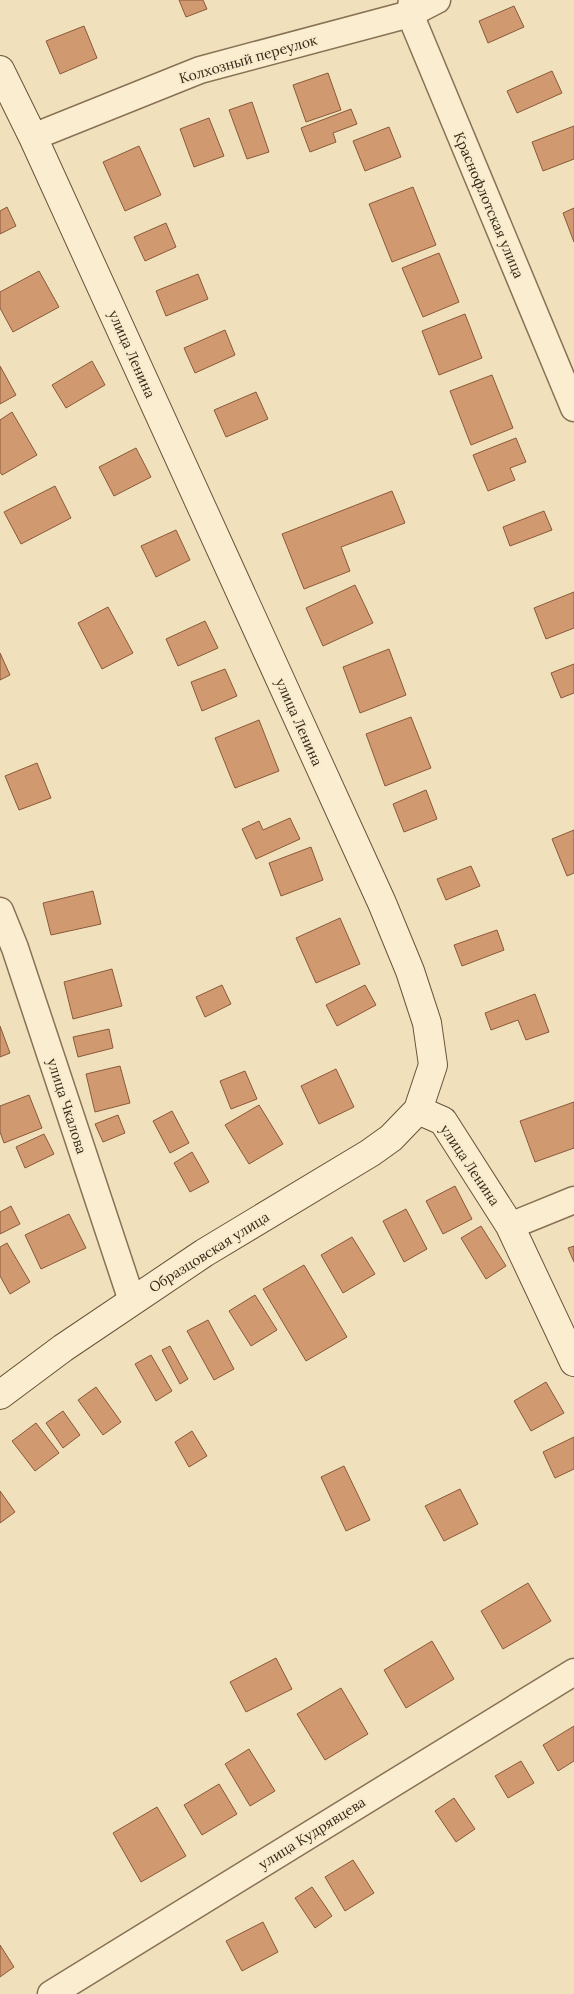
<svg xmlns="http://www.w3.org/2000/svg" width="574" height="1994" font-family="Lora,serif">
<style>
.building{fill:#d19970;stroke:#8a5939}
.lines{fill:none;stroke-linecap:round;stroke-linejoin:round}
.street-casing{stroke:#897155;stroke-width:29}
.secondary-casing{stroke:#6a5238;stroke-width:30}
.street{stroke:#fbeed0;stroke-width:26}
.secondary{stroke:#fbeed0;stroke-width:28}
.labels{text-anchor:middle;dominant-baseline:central;stroke-width:4.5;stroke-linejoin:round;paint-order:stroke}
.street-label{font-size:14px;fill:#37291b;stroke:#f7ebcc}
</style>
<rect width="100%" height="100%" fill="#f0e1bc"/>
<!-- building -->
<g class="building">
<path d="M179 0H203L207 9 186 17Z"/>
<path d="M514 6 524 27 488 43 479 21Z"/>
<path d="M84 26 97 58 60 74 46 41Z"/>
<path d="M552 71 562 93 517 113 507 91Z"/>
<path d="M328 73 341 110 306 122 293 85Z"/>
<path d="M252 102 269 152 247 159 229 110Z"/>
<path d="M351 109 357 124 333 133 336 142 310 152 301 128Z"/>
<path d="M209 118 224 156 194 167 180 129Z"/>
<path d="M574 126V159L543 171 532 142Z"/>
<path d="M389 127 401 157 365 171 353 141Z"/>
<path d="M139 146 161 195 125 211 103 162Z"/>
<path d="M413 187 436 245 392 262 369 204Z"/>
<path d="M7 207 16 226 0 234V211Z"/>
<path d="M574 208V242L563 213Z"/>
<path d="M166 223 176 247 145 261 134 237Z"/>
<path d="M439 253 459 302 423 317 402 268Z"/>
<path d="M39 271 59 307 13 332 0 308V292Z"/>
<path d="M198 274 208 299 166 316 156 291Z"/>
<path d="M465 314 482 358 439 375 422 331Z"/>
<path d="M225 330 235 355 195 373 184 348Z"/>
<path d="M92 361 105 385 66 408 52 385Z"/>
<path d="M0 366 16 395 0 404Z"/>
<path d="M492 375 513 428 471 445 450 391Z"/>
<path d="M256 392 268 419 226 437 214 410Z"/>
<path d="M12 412 37 455 2 475 0 472V420Z"/>
<path d="M516 438 526 462 510 468 515 480 488 491 473 455Z"/>
<path d="M136 448 151 477 114 496 99 467Z"/>
<path d="M55 486 71 518 21 544 4 512Z"/>
<path d="M392 491 405 523 341 547 350 571 304 589 282 534Z"/>
<path d="M544 511 552 530 510 546 503 527Z"/>
<path d="M176 530 190 560 156 577 141 546Z"/>
<path d="M355 585 373 623 323 646 306 608Z"/>
<path d="M574 592V628L546 639 534 608Z"/>
<path d="M108 607 133 653 102 669 78 623Z"/>
<path d="M205 621 218 648 178 666 166 639Z"/>
<path d="M389 649 406 695 360 713 343 667Z"/>
<path d="M0 653 10 675 0 680Z"/>
<path d="M574 664V693L561 698 551 673Z"/>
<path d="M225 669 237 696 202 711 191 682Z"/>
<path d="M411 717 431 768 385 786 366 734Z"/>
<path d="M259 720 279 771 235 788 215 738Z"/>
<path d="M37 763 51 798 19 810 5 776Z"/>
<path d="M426 790 437 819 404 832 393 804Z"/>
<path d="M290 818 300 839 256 859 242 829 259 821 263 830Z"/>
<path d="M574 830V873L567 876 552 839Z"/>
<path d="M311 847 323 880 281 896 269 863Z"/>
<path d="M471 866 480 886 446 900 437 879Z"/>
<path d="M93 891 101 924 51 935 43 903Z"/>
<path d="M340 918 360 964 316 983 296 938Z"/>
<path d="M497 930 504 950 462 966 454 945Z"/>
<path d="M112 969 122 1006 73 1019 64 982Z"/>
<path d="M222 985 231 1004 205 1017 196 997Z"/>
<path d="M365 985 376 1005 337 1026 326 1005Z"/>
<path d="M535 994 549 1032 526 1040 518 1020 491 1030 485 1013Z"/>
<path d="M0 1026 10 1053 0 1057Z"/>
<path d="M109 1029 113 1048 78 1057 73 1037Z"/>
<path d="M120 1066 130 1103 95 1112 86 1074Z"/>
<path d="M336 1069 354 1107 319 1124 301 1086Z"/>
<path d="M245 1071 257 1099 231 1109 220 1081Z"/>
<path d="M29 1095 42 1128 4 1143 0 1132V1106Z"/>
<path d="M574 1102V1148L535 1162 520 1121Z"/>
<path d="M259 1105 283 1144 249 1164 225 1125Z"/>
<path d="M172 1111 189 1143 170 1153 153 1121Z"/>
<path d="M118 1115 125 1133 103 1142 95 1124Z"/>
<path d="M44 1134 54 1154 25 1168 16 1147Z"/>
<path d="M192 1152 209 1182 190 1192 174 1163Z"/>
<path d="M455 1186 472 1219 443 1234 426 1201Z"/>
<path d="M11 1206 20 1224 0 1234V1212Z"/>
<path d="M406 1209 427 1249 404 1262 383 1221Z"/>
<path d="M69 1214 86 1248 41 1269 25 1235Z"/>
<path d="M481 1226 506 1266 486 1279 461 1238Z"/>
<path d="M352 1237 375 1274 343 1293 321 1255Z"/>
<path d="M7 1243 30 1282 10 1294 0 1276V1247Z"/>
<path d="M574 1246V1262L568 1248Z"/>
<path d="M304 1265 347 1337 306 1361 263 1289Z"/>
<path d="M255 1295 277 1330 251 1346 229 1311Z"/>
<path d="M208 1320 234 1369 214 1380 187 1331Z"/>
<path d="M170 1346 188 1379 180 1384 162 1350Z"/>
<path d="M151 1355 172 1391 156 1401 135 1364Z"/>
<path d="M546 1382 564 1413 531 1431 514 1401Z"/>
<path d="M96 1387 121 1422 103 1435 78 1400Z"/>
<path d="M63 1411 80 1435 63 1448 46 1423Z"/>
<path d="M36 1423 59 1453 35 1471 12 1441Z"/>
<path d="M192 1431 207 1456 189 1467 175 1442Z"/>
<path d="M574 1437V1469L555 1478 543 1452Z"/>
<path d="M344 1466 370 1520 346 1531 321 1477Z"/>
<path d="M460 1489 478 1524 444 1541 425 1506Z"/>
<path d="M0 1491 15 1512 0 1523Z"/>
<path d="M528 1583 551 1621 503 1649 481 1611Z"/>
<path d="M432 1641 454 1679 406 1708 384 1670Z"/>
<path d="M276 1658 292 1689 246 1712 230 1682Z"/>
<path d="M341 1688 368 1734 325 1760 297 1714Z"/>
<path d="M574 1726V1761L558 1771 543 1745Z"/>
<path d="M249 1749 275 1791 250 1806 225 1764Z"/>
<path d="M521 1761 534 1783 508 1798 495 1776Z"/>
<path d="M219 1784 237 1814 202 1835 184 1805Z"/>
<path d="M454 1798 475 1829 456 1842 435 1811Z"/>
<path d="M157 1807 186 1856 141 1882 113 1833Z"/>
<path d="M353 1860 374 1893 345 1911 325 1877Z"/>
<path d="M312 1887 332 1916 315 1928 295 1898Z"/>
<path d="M263 1922 278 1952 242 1971 226 1941Z"/>
<path d="M0 1945 14 1967 0 1977Z"/>
</g>
<g class="lines">
<!-- street casing -->
<g class="street-casing">
<g id="street">
<path d="M412 0 410 14 574 408"/>
<path d="M33 137 200 70 410 14 437 0"/>
<path d="M0 911 15 948 132 1301"/>
<path d="M510 1226 574 1200"/>
<path d="M51 1994 574 1672"/>
</g>
</g>
<!-- secondary casing -->
<g class="secondary-casing">
<g id="secondary">
<path d="M0 70 33 137 382 903 410 971 427 1023 433 1065 418 1110 391 1138 370 1153 204 1253 63 1348 0 1395"/>
<path d="M418 1110 443 1121 510 1226 574 1362"/>
</g>
</g>
<!-- street -->
<use href="#street" class="street"/>
<!-- secondary -->
<use href="#secondary" class="secondary"/>
</g>
<g class="labels">
<!-- street labels -->
<g class="street-label">
<text transform="translate(248 59) rotate(-16)">Колхозный переулок</text>
<text transform="translate(489 205) rotate(67)">Краснофлотская улица</text>
<text transform="translate(132 354) rotate(66)">улица Ленина</text>
<text transform="translate(299 722) rotate(66)">улица Ленина</text>
<text transform="translate(67 1106) rotate(72)">улица Чкалова</text>
<text transform="translate(470 1165) rotate(56)">улица Ленина</text>
<text transform="translate(209 1252) rotate(-32)">Образцовская улица</text>
<text transform="translate(312 1833) rotate(-32)">улица Кудрявцева</text>
</g>
</g>
</svg>
